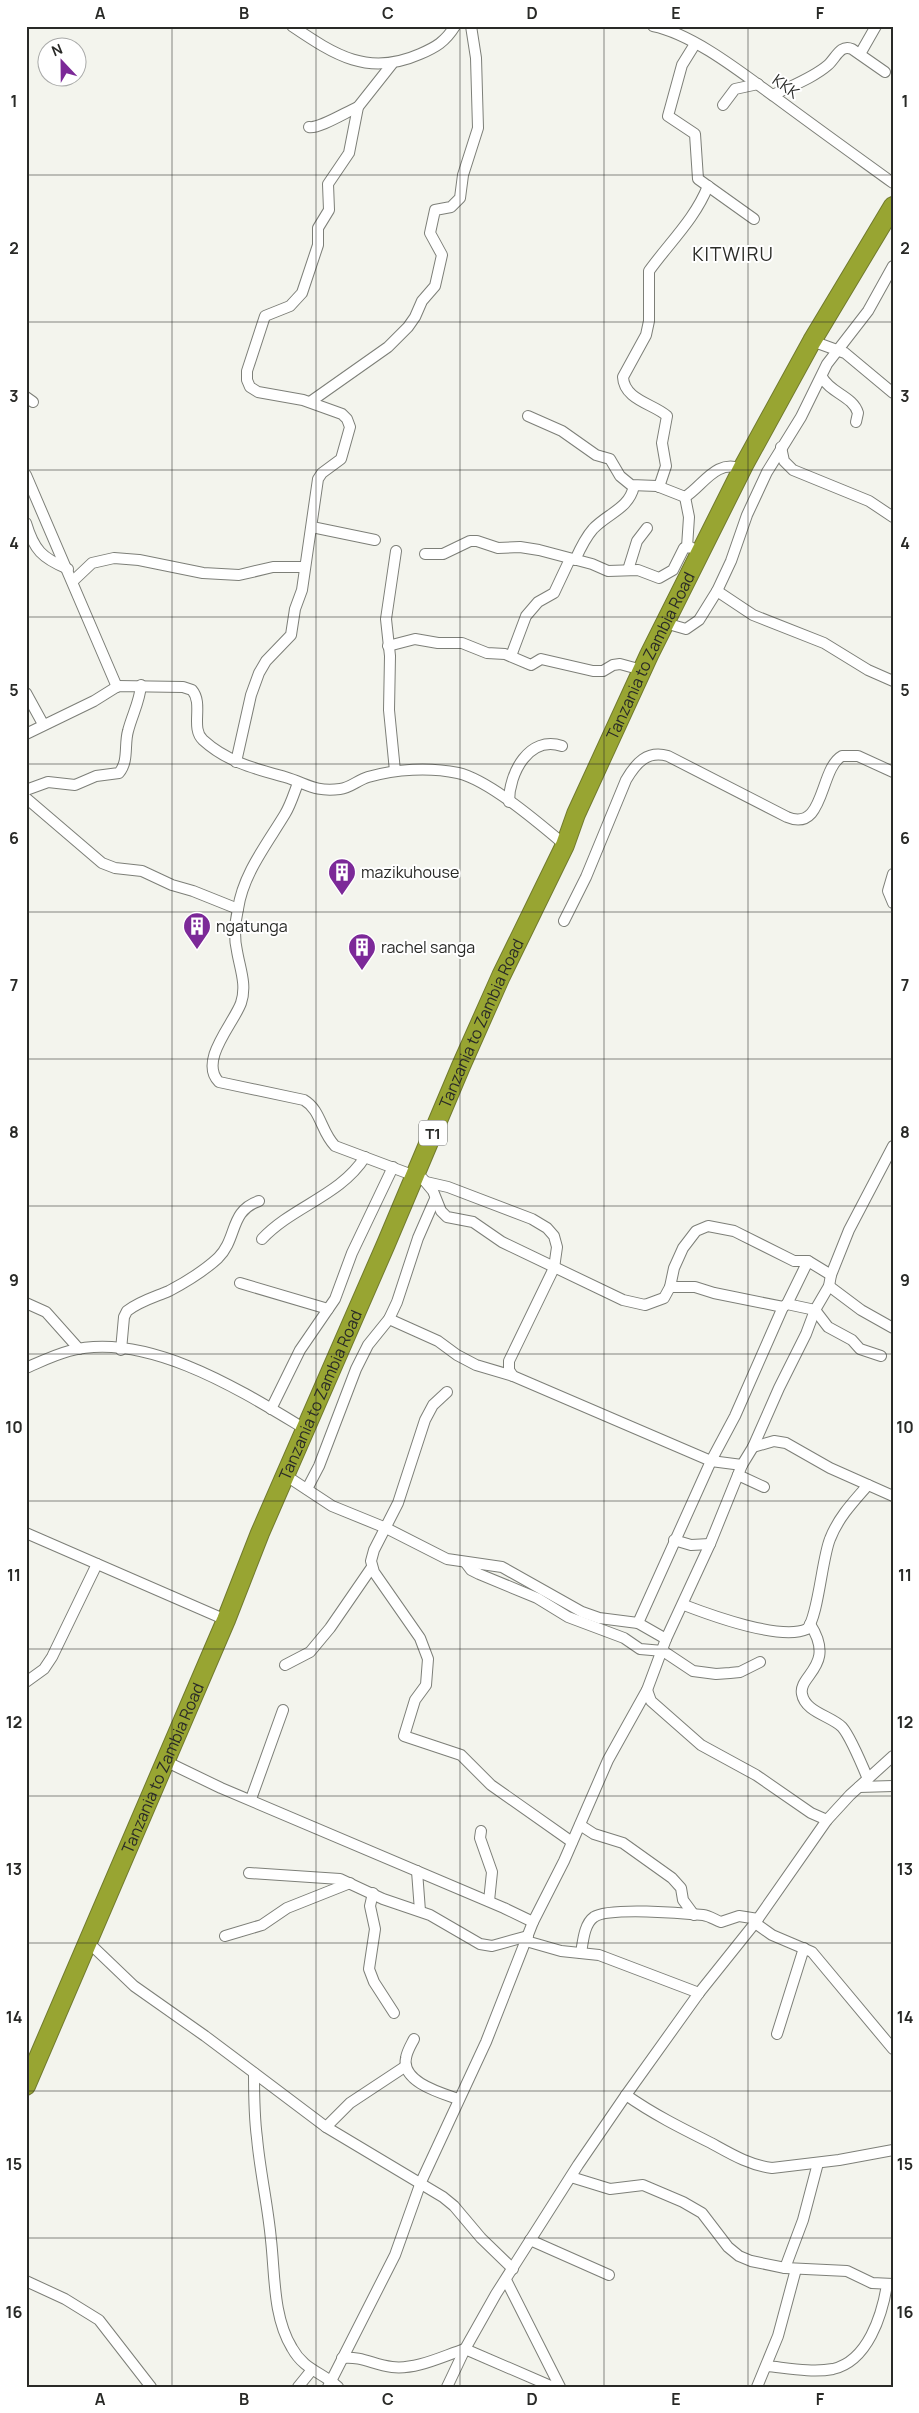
<svg xmlns="http://www.w3.org/2000/svg" width="919" height="2413" font-family="Manrope,sans-serif">
<style>
.lines{fill:none;stroke-linecap:round;stroke-linejoin:round}
.street-casing{stroke:#7d7f78;stroke-width:12}
.highway-casing{stroke:#717a2e;stroke-width:20}
.street{stroke:#fff;stroke-width:10}
.highway{stroke:#98a532;stroke-width:18}
.grid{fill:none;stroke:#292a27;stroke-width:1;stroke-opacity:0.55}
.labels{text-anchor:middle;dominant-baseline:central;stroke-width:4;stroke-linejoin:round;paint-order:stroke}
.shield{fill:#fff;stroke:#696a68;stroke-width:1}
.shield-label{font-size:15px;font-weight:bold;fill:#292a27}
.street-label{font-size:16px;fill:#292a27;stroke:#fff}
.poi-label{font-size:16px;fill:#292a27;stroke:#fff;text-anchor:start}
.quarter-label{font-size:19px;letter-spacing:1px;fill:#2c2d28;stroke:#fff}
.neatline{fill:none;stroke:#292a27;stroke-width:2}
.grid-label{font-size:16px;text-anchor:middle;font-weight:bold;fill:#292a27}
</style>
<rect width="100%" height="100%" fill="#f3f4ed"/>
<g class="lines">
<!-- street casing -->
<g class="street-casing">
<g id="street">
<path d="M292 26C335 55 368 77 420 54 436 47 445 42 455 26"/>
<path d="M653 26C693 34 742 73 775 97 814 126 853 154 893 183"/>
<path d="M695 44 682 65 668 116 695 134 698 179 754 219"/>
<path d="M860 54 876 26"/>
<path d="M773 95C791 86 813 78 828 65 836 58 840 44 852 49L885 72"/>
<path d="M723 105 735 89 758 84"/>
<path d="M309 127C319 129 346 112 358 107"/>
<path d="M812 341 845 353 893 393"/>
<path d="M822 377C830 393 853 396 858 413L856 422"/>
<path d="M26 397 33 402"/>
<path d="M310 402 388 347 408 327 415 317 422 301 435 286 442 255 430 233 435 210 451 207 460 198 463 175 478 128 476 58 471 26"/>
<path d="M528 416 562 431 596 455 610 459 620 476 631 485 657 486 685 497C703 486 716 458 742 469"/>
<path d="M781 447 784 461 793 470 869 501 893 517"/>
<path d="M26 475 117 687"/>
<path d="M659 487 666 466 662 443 667 416C654 404 624 400 623 377L646 335 649 321V271C669 243 695 219 708 186"/>
<path d="M685 497 689 517 687 547"/>
<path d="M26 523C34 550 42 558 68 569"/>
<path d="M312 527 375 540"/>
<path d="M425 554H443L470 541H477L498 548 520 547 539 550 592 564 608 571 638 570 659 578 673 570 684 548 690 547 700 552"/>
<path d="M575 560C580 549 585 538 593 529 608 513 629 509 634 486"/>
<path d="M628 570 637 541 647 528"/>
<path d="M73 581 92 563 114 558 139 560 203 573 239 575 273 567H304"/>
<path d="M717 591 753 615 824 643 868 670 893 681"/>
<path d="M665 623 686 629 699 620 717 591 731 561 747 515 767 472 801 417 827 364 868 311 893 266"/>
<path d="M388 646 415 639 438 643H462L487 653 505 654 531 665 541 659 593 671H603L613 665 620 664 642 670"/>
<path d="M511 656 526 616 538 602 554 593 570 559"/>
<path d="M26 693 43 724"/>
<path d="M26 734 94 701 118 686 183 687 192 690C204 704 190 728 203 740 227 762 256 769 285 777 308 784 314 792 340 789 350 788 358 780 368 777 396 769 429 767 458 773 489 780 540 824 565 845"/>
<path d="M236 762 251 695 259 673 266 661 291 635 295 609 302 590 318 479 322 473 341 459 350 427 347 419 342 414 303 400 258 392 250 387 247 380V371L265 316 290 306 302 293 318 245V228L329 210 328 184 349 153 358 107 392 64"/>
<path d="M395 771 389 710 390 656 386 619 396 551"/>
<path d="M298 783C294 793 291 804 285 814 267 844 243 874 238 909 235 922 234 938 237 951 240 969 247 985 241 1003 234 1023 198 1061 219 1082L304 1100C321 1110 321 1132 335 1146L423 1179 433 1191 441 1211 447 1217 473 1222 502 1242 623 1300 645 1305 664 1298 670 1287 674 1268 683 1248 696 1231 708 1226 734 1231 794 1261H808L831 1275"/>
<path d="M26 790 48 782 75 785 96 776 119 773C129 761 124 745 128 731 132 715 140 701 141 685"/>
<path d="M26 798 102 863 115 868 142 871 172 885 193 891 238 909"/>
<path d="M509 802C509 773 529 735 562 746"/>
<path d="M893 874 888 891 893 903"/>
<path d="M564 921 586 877 626 780C636 763 647 750 668 756L787 817C825 833 819 769 842 756H858L893 772"/>
<path d="M426 1182 448 1187 532 1219 547 1228 554 1236 557 1247 554 1268 509 1361V1370L513 1376 711 1461 742 1465"/>
<path d="M262 1239C293 1206 340 1196 365 1157"/>
<path d="M240 1283 328 1309"/>
<path d="M829 1286 861 1310 893 1328"/>
<path d="M670 1287H695L714 1293 783 1307 787 1304 815 1310 828 1327 852 1340 860 1349 881 1356"/>
<path d="M26 1303 46 1312 79 1349"/>
<path d="M787 1304 808 1261"/>
<path d="M389 1319 438 1341 457 1355 476 1365 513 1376"/>
<path d="M121 1350 124 1317 127 1311C140 1301 155 1297 169 1291 186 1282 204 1271 218 1258 238 1238 229 1211 259 1201"/>
<path d="M26 1368C40 1362 54 1355 69 1351 146 1330 242 1391 305 1429"/>
<path d="M447 1392 433 1405 425 1420 398 1503 374 1550 371 1561 374 1572 420 1638 428 1659 426 1685 415 1700 404 1736 461 1755 491 1785 572 1842"/>
<path d="M271 1409 300 1350 335 1299 352 1253 393 1167"/>
<path d="M753 1447 774 1441 786 1443 830 1468 893 1496"/>
<path d="M285 1475 332 1506 386 1528 447 1559 502 1567 582 1612 599 1618 638 1623 666 1639"/>
<path d="M738 1475 764 1487"/>
<path d="M307 1489 319 1466 356 1369 368 1345 389 1319 397 1302 418 1238 435 1199"/>
<path d="M26 1533 226 1620"/>
<path d="M674 1540 691 1545 710 1544"/>
<path d="M465 1562 471 1570 479 1574 537 1598 568 1617 624 1638 640 1649 663 1651 693 1671 716 1674 730 1673 740 1672 760 1662"/>
<path d="M684 1605C710 1615 781 1641 807 1629 818 1618 822 1558 830 1539 838 1518 853 1502 868 1485"/>
<path d="M638 1623 711 1461 735 1416 783 1307"/>
<path d="M810 1624C837 1666 798 1675 802 1694 805 1712 831 1716 842 1727 850 1736 863 1767 868 1779"/>
<path d="M285 1665 310 1652 330 1628 372 1567"/>
<path d="M26 1682 44 1669 52 1657 97 1564"/>
<path d="M647 1690 651 1701 701 1745 756 1775 811 1813 827 1820"/>
<path d="M165 1761 221 1788 504 1908 533 1922"/>
<path d="M859 1787 893 1786"/>
<path d="M251 1799 283 1710"/>
<path d="M580 1825 594 1834 623 1843 672 1878 681 1888 683 1900 694 1915"/>
<path d="M481 1831 480 1838 492 1872 489 1901"/>
<path d="M417 1871 420 1911"/>
<path d="M249 1873 340 1879 383 1899 430 1915 480 1944 492 1946 528 1936"/>
<path d="M373 1893 370 1906 375 1929 369 1969 374 1982 394 2013"/>
<path d="M755 1923 772 1935 812 1952 893 2049"/>
<path d="M225 1936 262 1925 287 1908 350 1883"/>
<path d="M87 1941 134 1986 205 2036 326 2127 443 2197 454 2206 481 2238 513 2269"/>
<path d="M526 1941 561 1951 599 1955 699 1993"/>
<path d="M581 1953C583 1942 584 1924 594 1917 609 1907 683 1913 703 1915 710 1916 715 1920 721 1922L739 1916 758 1919"/>
<path d="M777 2034 804 1948"/>
<path d="M414 2039C411 2045 407 2051 406 2058 401 2082 441 2093 458 2099"/>
<path d="M254 2073C254 2094 254 2116 257 2138 260 2172 268 2206 271 2240 275 2275 273 2317 292 2348 304 2370 322 2372 338 2387"/>
<path d="M626 2095C653 2114 681 2128 711 2143 731 2154 749 2165 772 2168L839 2160 893 2150"/>
<path d="M326 2127 350 2103 406 2066"/>
<path d="M571 2177 610 2189 643 2185 683 2202 702 2213 728 2247 739 2256 751 2261 785 2268 847 2271 872 2283 893 2284"/>
<path d="M530 2240 609 2275"/>
<path d="M785 2268 803 2220 818 2163"/>
<path d="M506 2280 560 2387"/>
<path d="M26 2281 65 2299 99 2320 151 2387"/>
<path d="M342 2358C363 2356 373 2365 392 2367 416 2370 443 2356 465 2349L553 2387"/>
<path d="M767 2366C787 2368 812 2373 833 2369 868 2361 882 2315 887 2285"/>
<path d="M298 2387 311 2371"/>
<path d="M328 2387 395 2255 421 2182 486 2042 533 1922 564 1861 608 1760 647 1690 666 1639 710 1544 742 1465 753 1447 779 1388 806 1334 815 1310 829 1286 831 1275 849 1230 893 1146"/>
<path d="M447 2387 465 2349 496 2294 578 2165 626 2095 699 1993 755 1923 827 1820 850 1795 893 1756"/>
<path d="M757 2387 778 2336 796 2269"/>
</g>
</g>
<!-- highway casing -->
<g class="highway-casing">
<g id="highway">
<path id="s1" d="M26 2086 226 1620 260 1533 386 1244 461 1066 501 976 565 845 576 814 649 655 744 465 812 341 893 206"/>
</g>
</g>
<!-- street -->
<use href="#street" class="street"/>
<!-- highway -->
<use href="#highway" class="highway"/>
</g>
<!-- grid -->
<path class="grid" d="M172 26V2387M316 26V2387M460 26V2387M604 26V2387M748 26V2387M26 175H893M26 322H893M26 470H893M26 617H893M26 764H893M26 912H893M26 1059H893M26 1206H893M26 1354H893M26 1501H893M26 1649H893M26 1796H893M26 1943H893M26 2091H893M26 2238H893"/>
<!-- icons -->
<defs>
<g id="building-pin" transform="scale(1.4375)"><path d="M0 17L-7.5 6A9.5 9.5 0 1 1 7.5 6Z" fill="#7c2998" stroke="#fff"/><path d="M-4-6H4V6H1V3H-1V6H-4ZM-2.5-4.3h1.7v1.8h-1.7ZM.8-4.3h1.7v1.8H.8ZM-2.5-1h1.7V.8h-1.7ZM.8-1h1.7V.8H.8Z" fill="#fff"/></g>
</defs>
<g fill-rule="evenodd">
<use href="#building-pin" x="342" y="872"/>
<use href="#building-pin" x="197" y="926"/>
<use href="#building-pin" x="362" y="947"/>
</g>
<g class="labels">
<!-- shield labels -->
<rect class="shield" x="419" y="1120.5" width="28" height="25" rx="4"/>
<g class="shield-label">
<text x="433" y="1133">T1</text>
</g>
<!-- street labels -->
<g class="street-label">
<text transform="translate(786 86) rotate(36)">KKK</text>
<text stroke="none"><textPath href="#s1" startOffset="1561">Tanzania to Zambia Road</textPath></text>
<text stroke="none"><textPath href="#s1" startOffset="1156">Tanzania to Zambia Road</textPath></text>
<text stroke="none"><textPath href="#s1" startOffset="751">Tanzania to Zambia Road</textPath></text>
<text stroke="none"><textPath href="#s1" startOffset="346">Tanzania to Zambia Road</textPath></text>
</g>
<!-- poi labels -->
<g class="poi-label">
<text x="361" y="872">mazikuhouse</text>
<text x="216" y="926">ngatunga</text>
<text x="381" y="947">rachel sanga</text>
</g>
<!-- quarter labels -->
<g class="quarter-label">
<text x="733" y="254">KITWIRU</text>
</g>
</g>
<!-- border -->
<rect width="919" height="2413" fill="none" stroke="#ffffff" stroke-width="55"/>
<!-- north arrow -->
<g transform="translate(62 62) rotate(338)"><circle r="24" fill="#ffffff" stroke="#a9aaa9"/>
<path d="M0-4L9 19L0 12L-9 19Z" fill="#7c2998"/>
<text y="-8" font-size="14" font-weight="bold" text-anchor="middle" fill="#292a27">N</text>
</g>
<rect x="28" y="28" width="864" height="2358" class="neatline"/>
<g class="grid-label">
<text x="100" y="19">A</text>
<text x="244" y="19">B</text>
<text x="388" y="19">C</text>
<text x="532" y="19">D</text>
<text x="676" y="19">E</text>
<text x="820" y="19">F</text>
<text x="14" y="107">1</text>
<text x="905" y="107">1</text>
<text x="14" y="254">2</text>
<text x="905" y="254">2</text>
<text x="14" y="402">3</text>
<text x="905" y="402">3</text>
<text x="14" y="549">4</text>
<text x="905" y="549">4</text>
<text x="14" y="696">5</text>
<text x="905" y="696">5</text>
<text x="14" y="844">6</text>
<text x="905" y="844">6</text>
<text x="14" y="991">7</text>
<text x="905" y="991">7</text>
<text x="14" y="1138">8</text>
<text x="905" y="1138">8</text>
<text x="14" y="1286">9</text>
<text x="905" y="1286">9</text>
<text x="14" y="1433">10</text>
<text x="905" y="1433">10</text>
<text x="14" y="1581">11</text>
<text x="905" y="1581">11</text>
<text x="14" y="1728">12</text>
<text x="905" y="1728">12</text>
<text x="14" y="1875">13</text>
<text x="905" y="1875">13</text>
<text x="14" y="2023">14</text>
<text x="905" y="2023">14</text>
<text x="14" y="2170">15</text>
<text x="905" y="2170">15</text>
<text x="14" y="2318">16</text>
<text x="905" y="2318">16</text>
<text x="100" y="2405">A</text>
<text x="244" y="2405">B</text>
<text x="388" y="2405">C</text>
<text x="532" y="2405">D</text>
<text x="676" y="2405">E</text>
<text x="820" y="2405">F</text>
</g>
</svg>
